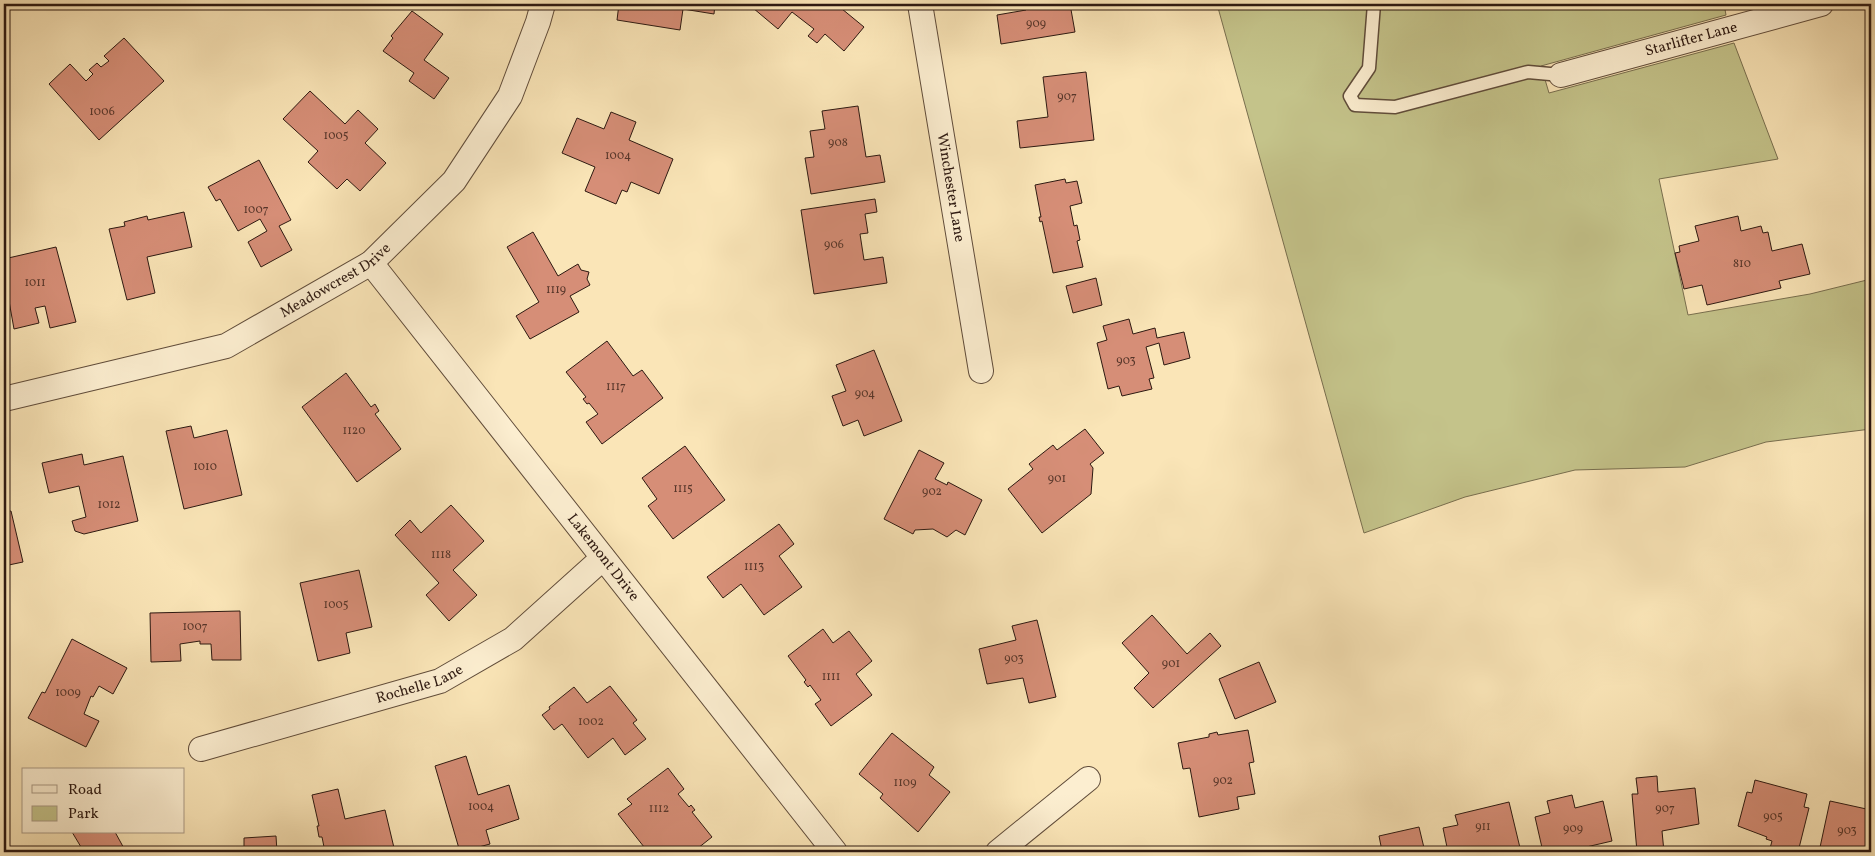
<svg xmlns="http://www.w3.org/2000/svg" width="1875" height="856" font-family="Vollkorn,serif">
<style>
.green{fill:#c4c38a;stroke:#786e4e}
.building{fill:#d68e77;stroke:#2d1911}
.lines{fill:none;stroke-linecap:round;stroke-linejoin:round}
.service-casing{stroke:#604c3a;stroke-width:15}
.minor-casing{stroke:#604c3a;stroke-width:26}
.service{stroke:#fceed0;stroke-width:12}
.minor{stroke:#fceed0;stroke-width:24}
.labels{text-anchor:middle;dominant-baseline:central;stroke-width:4;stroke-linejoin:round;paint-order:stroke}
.number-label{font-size:12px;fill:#57362a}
.street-label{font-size:15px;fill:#2d1911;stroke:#fceed0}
</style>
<rect width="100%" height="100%" fill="#fae5b7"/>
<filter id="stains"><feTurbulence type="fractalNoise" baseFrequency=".004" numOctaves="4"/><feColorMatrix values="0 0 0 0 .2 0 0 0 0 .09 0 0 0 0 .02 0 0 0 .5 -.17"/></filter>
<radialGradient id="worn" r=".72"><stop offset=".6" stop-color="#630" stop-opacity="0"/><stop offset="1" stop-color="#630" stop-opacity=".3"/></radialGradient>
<!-- green -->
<path class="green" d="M1217 4H1724L1726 15 1541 66 1549 93 1734 43 1778 159 1659 179 1688 315 1810 294 1871 279V429L1766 442 1685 467 1575 470 1465 497 1364 533Z"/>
<!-- building -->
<g class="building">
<path d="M619 4H715L714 14 683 9 680 30 617 20Z"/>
<path d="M756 4H836L864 27 844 51 825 34 817 43 808 36 814 29 792 12 778 29 753 8Z"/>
<path d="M1025 4H1070L1075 32 1001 44 997 15 1026 10Z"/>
<path d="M412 11 443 34 424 60 449 78 434 99 409 81 414 73 383 51 393 38 391 36Z"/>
<path d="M124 38 164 81 99 140 49 84 70 64 86 81 93 74 89 70 97 63 101 67 109 61 104 56Z"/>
<path d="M1086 72 1094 140 1020 148 1017 121 1048 117 1043 77Z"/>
<path d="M310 91 345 124 358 110 378 129 365 143 386 163 360 191 347 179 337 189 308 162 318 151 283 119Z"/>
<path d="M858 106 866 157 880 155 885 182 811 194 805 158 814 157 810 131 825 129 822 111Z"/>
<path d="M611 112 636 122 629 140 673 159 659 194 631 182 627 192 622 190 616 204 585 191 595 167 562 153 577 118 604 129Z"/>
<path d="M259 160 291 220 279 226 292 250 261 267 248 242 267 231 260 219 238 231 220 199 216 201 208 187Z"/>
<path d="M1065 179 1066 183 1077 181 1082 203 1070 206 1074 226 1077 225 1080 240 1077 241 1083 267 1053 273 1042 221 1040 222 1039 217H1041L1035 185Z"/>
<path d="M875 199 877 212 865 214 868 233 860 234 864 260 883 257 887 283 814 294 801 210Z"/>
<path d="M184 212 192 247 147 257 155 293 127 300 109 229 125 226 124 222 147 216 148 220Z"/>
<path d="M1738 216 1741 231 1761 226 1763 233 1768 232 1772 251 1802 244 1810 274 1779 281 1781 288 1707 305 1702 285 1684 289 1675 253 1680 252 1679 246 1699 241 1695 226Z"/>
<path d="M533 232 558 276 578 264 581 270 589 272 587 279 590 285 570 296 579 312 530 339 516 316 539 302 507 247Z"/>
<path d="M56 247 76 322 50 328 45 306 35 308 39 323 14 329 4 273V259Z"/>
<path d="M1096 278 1102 305 1073 313 1066 286Z"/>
<path d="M1129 319 1133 334 1155 328 1157 338 1184 332 1190 358 1164 365 1159 343 1146 347 1154 378 1149 379 1152 389 1122 396 1119 386 1108 389 1097 343 1107 340 1103 326Z"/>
<path d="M607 341 633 376 642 370 663 398 602 444 586 422 598 414 589 403 587 404 583 399 586 397 566 372Z"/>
<path d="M874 350 902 421 864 436 858 420 843 426 832 396 846 391 836 365Z"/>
<path d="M346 373 371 407 375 404 379 411 375 414 401 449 357 482 302 407Z"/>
<path d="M191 426 194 438 227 430 242 495 184 509 166 431Z"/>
<path d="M1085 429 1104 453 1090 464 1093 468 1091 494 1042 533 1008 489 1033 469 1029 464 1053 445 1057 450Z"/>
<path d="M685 446 725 500 673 539 648 506 657 499 642 478Z"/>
<path d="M919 450 944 463 935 479 947 485 948 482 982 500 965 535 956 530 947 537 933 529 915 530 913 534 884 519Z"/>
<path d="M82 454 84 465 123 456 138 521 84 534 75 531 72 521 86 517 79 486 49 493 42 463Z"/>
<path d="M451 505 484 541 453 570 477 595 449 621 426 595 439 583 395 535 410 520 421 533Z"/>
<path d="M11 511 23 562 4 566V512Z"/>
<path d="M779 524 794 544 779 556 802 587 764 615 741 584 723 598 707 577Z"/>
<path d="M359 570 372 627 346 633 350 653 318 661 300 583Z"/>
<path d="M240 611 241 660H212L211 644H200V641L180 644 181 661 151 662 150 613Z"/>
<path d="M1152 615 1187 654 1210 633 1221 646 1153 708 1134 688 1149 673 1122 643Z"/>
<path d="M1037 620 1056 697 1029 703 1023 678 987 684 979 649 1016 640 1012 626Z"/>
<path d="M823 629 833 643 849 631 872 661 856 674 872 695 831 726 815 704 821 700 810 685 808 687 804 682 806 680 788 656Z"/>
<path d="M72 639 127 668 113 694 99 686 93 697 91 696 84 714 99 721 86 747 28 718 42 692 45 693Z"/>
<path d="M1259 662 1276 702 1235 719 1219 679Z"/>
<path d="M610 686 637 720 633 723 646 739 625 755 613 738 588 758 562 724 554 730 542 715 550 709 549 707 574 687 587 703Z"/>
<path d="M1248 730 1254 762 1249 763 1255 794 1237 797 1239 809 1199 817 1190 768 1183 769 1178 743 1209 737V734L1217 732 1218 735Z"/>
<path d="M892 733 934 767 929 775 950 792 918 832 880 798 883 794 859 774Z"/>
<path d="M466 756 478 795 509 785 519 819 486 830 490 844 460 852 435 766Z"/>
<path d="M668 768 684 789 678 794 689 807 691 805 695 810 692 812 712 837 693 852H648L618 814 632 804 627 799Z"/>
<path d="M1657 776 1658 792 1695 788 1699 824 1662 831 1664 852H1637L1632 794H1638L1636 778Z"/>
<path d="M1755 780 1807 794 1804 807 1809 808 1798 852H1769L1772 841 1766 839 1767 837 1738 826 1747 792 1752 793Z"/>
<path d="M338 789 345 819 385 810 395 852H325L322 837H319L317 826H319L312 795Z"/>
<path d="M1572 795 1575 808 1603 801 1612 841 1582 848 1583 852H1543L1535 817 1550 813 1547 801Z"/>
<path d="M1830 801 1871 810V852H1819Z"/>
<path d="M1509 802 1521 852H1448L1443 828 1458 825 1455 815Z"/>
<path d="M1419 827 1425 852H1376L1382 851 1379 836Z"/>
<path d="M72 832H115L126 852H84Z"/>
<path d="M276 836 277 852H239V848H244V838Z"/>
</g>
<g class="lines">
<!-- service casing -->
<g class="service-casing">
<path id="service" d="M1374 4 1369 68 1350 96 1355 105 1395 107 1528 72 1561 75"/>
</g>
<!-- minor casing -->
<g class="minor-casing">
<g id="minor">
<path id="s1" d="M920 4 981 371"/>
<path id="s2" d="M1561 75 1821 4"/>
<path id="s3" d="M371 263 835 852"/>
<path id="s4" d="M4 399 226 346 371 263 454 181 510 96 538 22 543 4"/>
<path id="s5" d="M201 749 440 681 513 639 603 558"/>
<path d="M998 852 1088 779"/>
</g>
</g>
<!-- service -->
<use href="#service" class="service"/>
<!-- minor -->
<use href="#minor" class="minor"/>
</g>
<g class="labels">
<!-- number labels -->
<g class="number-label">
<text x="1036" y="24">909</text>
<text x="1067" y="97">907</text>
<text x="102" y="112">1006</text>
<text x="336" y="136">1005</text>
<text x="838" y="143">908</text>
<text x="618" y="156">1004</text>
<text x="256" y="210">1007</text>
<text x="834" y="245">906</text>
<text x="1742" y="264">810</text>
<text x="35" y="283">1011</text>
<text x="556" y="290">1119</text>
<text x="1126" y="361">903</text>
<text x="616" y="387">1117</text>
<text x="865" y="394">904</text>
<text x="354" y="431">1120</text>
<text x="205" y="467">1010</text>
<text x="1057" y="479">901</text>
<text x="683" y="489">1115</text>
<text x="932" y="492">902</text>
<text x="109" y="505">1012</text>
<text x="441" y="555">1118</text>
<text x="754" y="567">1113</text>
<text x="336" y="605">1005</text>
<text x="195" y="627">1007</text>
<text x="1014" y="659">903</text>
<text x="1171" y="664">901</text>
<text x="831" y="677">1111</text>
<text x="68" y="693">1009</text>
<text x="591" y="722">1002</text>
<text x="1223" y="781">902</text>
<text x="905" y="783">1109</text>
<text x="481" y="807">1004</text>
<text x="659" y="809">1112</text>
<text x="1665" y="809">907</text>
<text x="1773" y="817">905</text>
<text x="1483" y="827">911</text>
<text x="1573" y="829">909</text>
<text x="1847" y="831">903</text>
</g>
<!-- street labels -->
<g class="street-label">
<text stroke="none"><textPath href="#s2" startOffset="135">Starlifter Lane</textPath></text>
<text stroke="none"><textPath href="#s1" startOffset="186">Winchester Lane</textPath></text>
<text stroke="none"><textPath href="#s4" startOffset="356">Meadowcrest Drive</textPath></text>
<text stroke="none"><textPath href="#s3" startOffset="375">Lakemont Drive</textPath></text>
<text stroke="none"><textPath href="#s5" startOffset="228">Rochelle Lane</textPath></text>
</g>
</g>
<!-- margin -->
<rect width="1875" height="856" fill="none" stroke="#fae5b7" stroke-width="20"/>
<rect x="5" y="5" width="1865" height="846" fill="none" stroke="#2d1911" stroke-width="2.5"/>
<rect x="10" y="10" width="1855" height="836" fill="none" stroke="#2d1911"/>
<!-- legend -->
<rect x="22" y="768" width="162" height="65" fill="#fceed0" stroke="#a99984"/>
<rect x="32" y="785" width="25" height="8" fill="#fceed0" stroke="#a99984"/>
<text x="68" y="794" font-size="15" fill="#2d1911">Road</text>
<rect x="32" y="806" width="25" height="15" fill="#c4c38a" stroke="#a99984"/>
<text x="68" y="818" font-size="15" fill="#2d1911">Park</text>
<rect width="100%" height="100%" filter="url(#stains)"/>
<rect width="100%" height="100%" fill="url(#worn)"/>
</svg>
